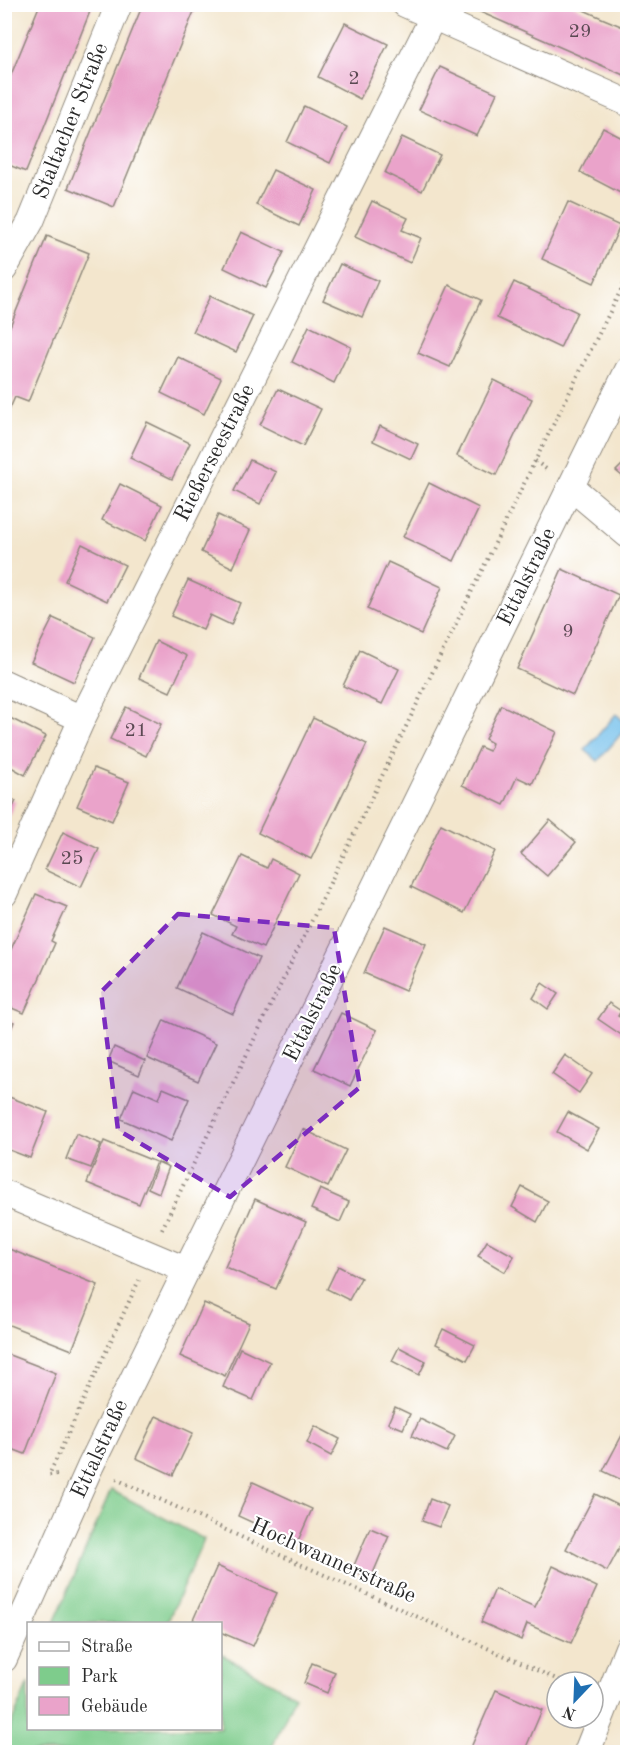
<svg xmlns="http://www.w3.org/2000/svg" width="632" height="1757" font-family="'Old Standard TT',serif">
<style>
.green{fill:#7ecc8c;stroke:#547c5c;stroke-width:1.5}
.water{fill:#6fbeea;stroke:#4d748a;stroke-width:1.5}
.building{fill:#eaa3ca}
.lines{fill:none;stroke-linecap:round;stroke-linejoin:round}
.minor-casing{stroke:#8f887c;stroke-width:28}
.path{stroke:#8f887c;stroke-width:4;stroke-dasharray:1.5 4.5;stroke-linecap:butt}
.minor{stroke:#fff;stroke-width:26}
.marked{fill:#7b2cbf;fill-opacity:0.2;stroke:#7b2cbf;stroke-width:4.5;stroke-dasharray:12 8;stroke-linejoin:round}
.labels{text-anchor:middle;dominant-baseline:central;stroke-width:4.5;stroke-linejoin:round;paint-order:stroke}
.number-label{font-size:20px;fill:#5b4953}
.street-label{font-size:22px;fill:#2b2b2b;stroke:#fff}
</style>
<rect width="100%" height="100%" fill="#fff"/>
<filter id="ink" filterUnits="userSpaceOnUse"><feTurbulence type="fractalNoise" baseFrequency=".0167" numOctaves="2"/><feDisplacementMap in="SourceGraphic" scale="12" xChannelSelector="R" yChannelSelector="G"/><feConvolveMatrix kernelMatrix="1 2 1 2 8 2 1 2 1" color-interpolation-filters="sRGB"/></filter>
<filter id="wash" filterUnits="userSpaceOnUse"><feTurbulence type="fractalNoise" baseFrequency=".008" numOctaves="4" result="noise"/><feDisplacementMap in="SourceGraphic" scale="24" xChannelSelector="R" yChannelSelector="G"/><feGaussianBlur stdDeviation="1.35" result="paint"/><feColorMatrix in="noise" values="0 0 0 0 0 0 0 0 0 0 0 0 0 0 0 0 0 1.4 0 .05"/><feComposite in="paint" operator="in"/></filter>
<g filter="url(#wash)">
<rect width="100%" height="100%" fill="#f3e6cd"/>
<!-- green -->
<g class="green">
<path d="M111 1490 204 1539 167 1623H54Z"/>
<path d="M221 1654 295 1696 270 1752H5V1739L28 1683V1728H220Z"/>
</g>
<!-- water -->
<path class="water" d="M616 714 627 724V727L598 761 585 750Z"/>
<g id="blocks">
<!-- building -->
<g class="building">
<path d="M40 4H93L26 172 4 163V92Z"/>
<path d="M143 4H197L114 207 68 188Z"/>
<path d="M462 4H570L604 19 628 29V77Z"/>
<path d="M345 23 388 44 360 99 318 77Z"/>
<path d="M440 67 497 93 477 136 419 110Z"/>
<path d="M304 106 347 127 330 163 287 142Z"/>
<path d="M603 128 628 141V197L580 172Z"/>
<path d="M402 137 440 155 422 191 385 173Z"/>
<path d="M273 170 316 190 299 226 256 205Z"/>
<path d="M372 201 408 218 402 230 421 238 410 263 355 237Z"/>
<path d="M568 202 620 226 594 283 542 259Z"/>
<path d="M241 232 284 252 266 288 224 268Z"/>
<path d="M47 236 89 253 28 402 15 397 4 422V341Z"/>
<path d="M340 264 378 281 362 317 323 300Z"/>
<path d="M514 282 577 312 560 348 497 318Z"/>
<path d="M449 285 481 300 450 367 418 353Z"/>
<path d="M210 296 253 316 236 352 193 332Z"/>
<path d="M309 326 351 347 334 383 292 362Z"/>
<path d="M178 357 221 378 204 414 161 393Z"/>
<path d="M494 380 532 399 496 475 457 456Z"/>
<path d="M278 389 321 409 303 446 260 425Z"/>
<path d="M147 422 190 443 172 479 130 458Z"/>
<path d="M380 426 418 444 411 459 373 441Z"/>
<path d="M628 459V481L616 471Z"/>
<path d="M250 460 276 472 260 504 234 491Z"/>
<path d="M429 483 479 508 454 561 403 537Z"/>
<path d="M120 484 162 505 145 541 102 520Z"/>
<path d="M218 515 250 530 233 568 201 552Z"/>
<path d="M82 544 125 565 107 601 65 581Z"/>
<path d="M388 562 442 587 421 634 367 609Z"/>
<path d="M562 569 619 595 573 695 517 669Z"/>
<path d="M188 580 240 603 231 625 210 615 203 630 171 616Z"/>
<path d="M53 618 95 637 74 682 31 662Z"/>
<path d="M156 641 187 656 170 692 139 678Z"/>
<path d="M360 650 399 669 382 704 343 686Z"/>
<path d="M501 705 557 732 532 784 517 777 504 805 462 785 480 747 489 751 492 743 485 739Z"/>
<path d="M126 707 161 724 146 756 110 739Z"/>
<path d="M4 715 46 736 25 775 4 763Z"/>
<path d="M313 718 367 744 311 859 258 833Z"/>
<path d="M94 768 129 782 112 821 77 806Z"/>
<path d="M4 796 16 801 4 825Z"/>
<path d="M550 820 576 842 547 876 521 854Z"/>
<path d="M441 824 495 851 464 913 411 887Z"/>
<path d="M63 832 99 849 81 887 45 870Z"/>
<path d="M242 856 267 868 271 859 299 873 263 948 232 934 236 926 213 915Z"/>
<path d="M36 894 67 907 51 941 55 943 24 1013 4 1005V965Z"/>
<path d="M385 926 426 944 405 991 364 973Z"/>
<path d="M203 932 259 958 233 1014 177 988Z"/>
<path d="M542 983 558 994 548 1009 533 998Z"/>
<path d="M609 1003 621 1011 618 1016 628 1022V1029L623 1036 598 1019Z"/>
<path d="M341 1013 377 1030 350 1086 314 1069Z"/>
<path d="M4 1019 14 1022 5 1044H4Z"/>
<path d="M164 1020 216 1043 198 1081 147 1058Z"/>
<path d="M114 1047 145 1061 139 1075 108 1061Z"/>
<path d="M565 1055 592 1074 579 1093 552 1074Z"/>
<path d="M134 1088 159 1099 163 1088 189 1099 171 1141 121 1119Z"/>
<path d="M4 1095 48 1112 30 1158 4 1148Z"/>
<path d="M568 1112 599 1129 587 1149 557 1132Z"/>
<path d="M303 1129 346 1150 328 1187 285 1167Z"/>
<path d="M76 1134 101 1144 91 1168 66 1159Z"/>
<path d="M104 1141 156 1162 139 1204 87 1183Z"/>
<path d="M158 1162 169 1167 159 1193 148 1188Z"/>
<path d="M522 1187 548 1201 537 1222 512 1207Z"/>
<path d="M320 1189 349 1202 340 1222 311 1209Z"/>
<path d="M255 1199 306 1222 276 1289 225 1267Z"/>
<path d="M487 1241 514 1256 505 1272 478 1256Z"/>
<path d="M4 1247 98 1285 72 1350 4 1323Z"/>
<path d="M338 1266 361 1278 349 1300 327 1289Z"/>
<path d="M204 1303 249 1323 225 1376 180 1356Z"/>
<path d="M443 1329 475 1345 467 1360 436 1344Z"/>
<path d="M399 1347 426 1361 419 1375 392 1361Z"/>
<path d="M240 1348 270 1362 253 1400 223 1387Z"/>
<path d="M4 1353 56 1373 25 1454 4 1446Z"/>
<path d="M395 1407 410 1414 403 1429 388 1423Z"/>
<path d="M156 1416 193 1433 173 1475 136 1458Z"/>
<path d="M420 1419 455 1436 447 1452 412 1436Z"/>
<path d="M628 1424V1483L603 1471Z"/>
<path d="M315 1426 340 1439 331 1456 307 1443Z"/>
<path d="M253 1482 312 1509 297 1543 238 1516Z"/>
<path d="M595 1494 628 1510V1532L607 1571 566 1549Z"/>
<path d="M430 1499 448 1506 439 1527 422 1521Z"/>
<path d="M370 1528 389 1536 371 1578 352 1570Z"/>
<path d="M217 1566 277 1593 253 1646 220 1632V1624H202L193 1620Z"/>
<path d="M553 1566 597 1587 571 1643 527 1624 521 1640 481 1622 495 1589 535 1607Z"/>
<path d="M312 1663 335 1672 327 1693 304 1683Z"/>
<path d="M496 1690 542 1710 524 1752H469Z"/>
</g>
</g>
</g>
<g filter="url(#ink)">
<use href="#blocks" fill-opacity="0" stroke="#8f887c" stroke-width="1.5"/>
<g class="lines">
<!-- minor casing -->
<g class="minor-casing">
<g id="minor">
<path d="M405 4 628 103"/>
<path d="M4 269 31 221 119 4"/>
<path d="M571 487 628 535"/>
<path d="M4 683 82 719"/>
<path d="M4 894 82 719 433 17"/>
<path d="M4 1193 186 1270"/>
<path d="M4 1659 90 1467 628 370"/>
<path d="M587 1752 628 1648"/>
</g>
</g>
<!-- path -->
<g class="path">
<path d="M535 461 549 471"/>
<path d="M162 1229 535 461 628 276"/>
<path d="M57 1474 49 1475 139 1280"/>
<path d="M116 1479 280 1555 563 1682"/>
</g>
<!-- minor -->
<use href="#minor" class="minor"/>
</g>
</g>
<!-- marked area -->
<path class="marked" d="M178 914 334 928 360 1087 230 1197 118 1130 101 992Z"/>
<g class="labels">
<!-- number labels -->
<g class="number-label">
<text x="580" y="32">29</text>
<text x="354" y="79">2</text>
<text x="568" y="632">9</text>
<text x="136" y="731">21</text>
<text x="72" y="859">25</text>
</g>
<!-- street labels -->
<g class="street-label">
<text transform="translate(71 121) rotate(-68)">Staltacher Straße</text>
<text transform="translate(215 453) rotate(-63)">Rießerseestraße</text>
<text transform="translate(527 577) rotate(-64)">Ettalstraße</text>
<text transform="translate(313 1013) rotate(-64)">Ettalstraße</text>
<text transform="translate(100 1449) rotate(-65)">Ettalstraße</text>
<text transform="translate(333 1561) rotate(24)">Hochwannerstraße</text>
</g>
</g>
<!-- margin -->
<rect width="632" height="1757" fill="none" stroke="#fff" stroke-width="24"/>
<!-- legend -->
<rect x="27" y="1622" width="195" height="108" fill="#ffffff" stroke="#aaaaaa" stroke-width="1.5"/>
<rect x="39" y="1642" width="30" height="9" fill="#ffffff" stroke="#aaaaaa" stroke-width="1.5"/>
<text x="81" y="1652" font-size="18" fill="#2b2b2b">Straße</text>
<rect x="39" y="1667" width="30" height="18" fill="#7ecc8c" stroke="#aaaaaa" stroke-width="1.5"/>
<text x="81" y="1682" font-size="18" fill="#2b2b2b">Park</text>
<rect x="39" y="1697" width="30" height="18" fill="#eaa3ca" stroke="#aaaaaa" stroke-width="1.5"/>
<text x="81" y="1712" font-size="18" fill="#2b2b2b">Gebäude</text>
<!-- north arrow -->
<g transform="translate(575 1700) rotate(203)"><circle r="28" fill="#ffffff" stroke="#aaaaaa" stroke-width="1.5"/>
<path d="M0-4.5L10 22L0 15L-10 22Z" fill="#1f6fb2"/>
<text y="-9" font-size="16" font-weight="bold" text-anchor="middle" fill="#2b2b2b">N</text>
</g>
</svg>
